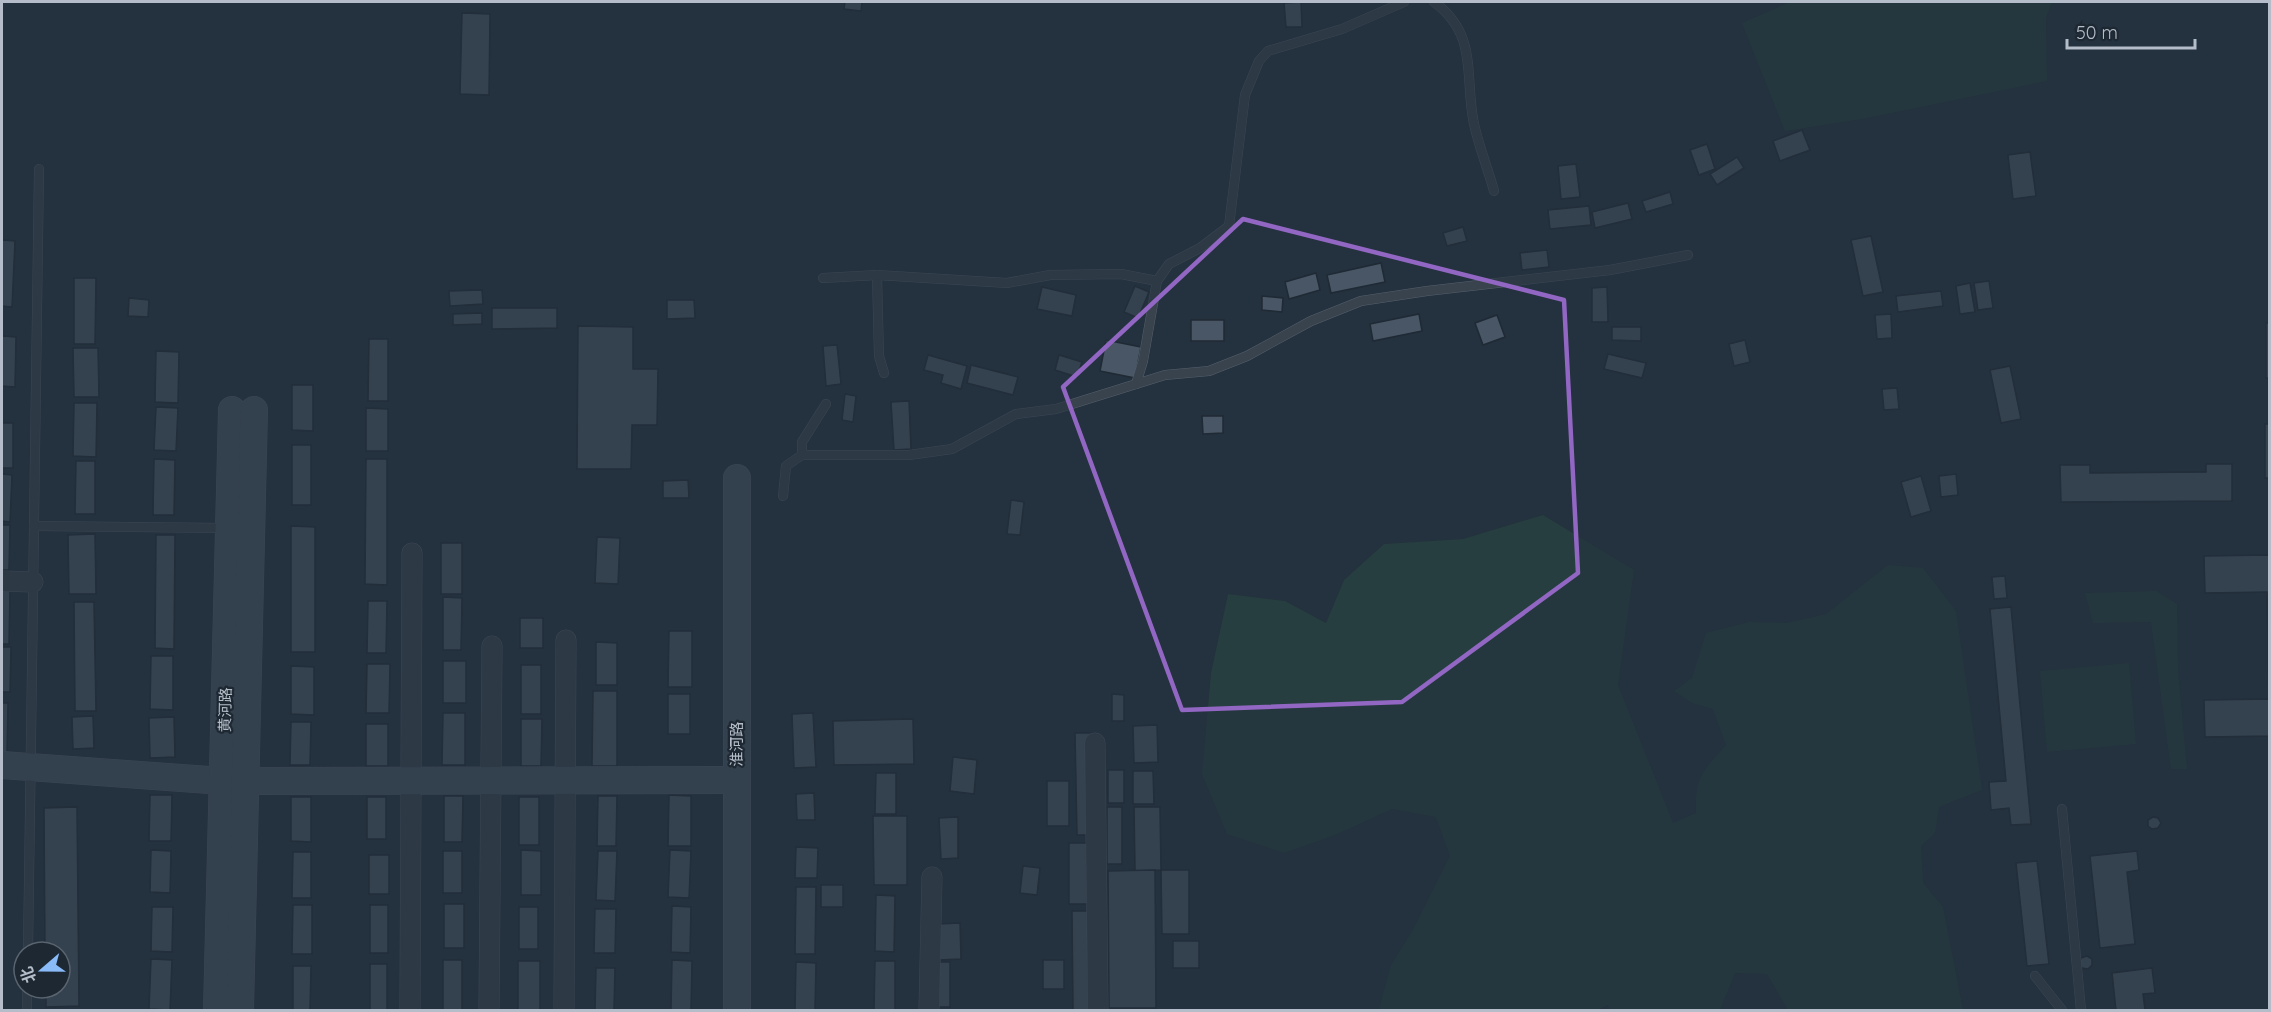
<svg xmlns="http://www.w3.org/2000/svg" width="2271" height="1012" font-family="Quicksand,'Noto Sans SC',sans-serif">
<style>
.green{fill:#263e3f}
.building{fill:#485665;stroke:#1f2a35;stroke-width:1.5}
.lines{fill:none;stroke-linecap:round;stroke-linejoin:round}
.lane-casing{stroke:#56606c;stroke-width:10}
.street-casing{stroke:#56606c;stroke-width:21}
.secondary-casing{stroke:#56606c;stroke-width:28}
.lane{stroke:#38434e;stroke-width:9}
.street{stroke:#38434e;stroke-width:20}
.secondary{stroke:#465261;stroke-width:27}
.marked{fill:none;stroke:#9266c3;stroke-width:4.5;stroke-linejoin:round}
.labels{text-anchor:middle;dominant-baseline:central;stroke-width:4.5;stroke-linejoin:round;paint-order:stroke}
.street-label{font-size:15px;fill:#b4bdc9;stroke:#1d2833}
</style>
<rect width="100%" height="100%" fill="#24313e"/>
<!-- green -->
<g class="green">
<path d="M1790 2H2052L2046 18 2047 81 1862 119 1785 131 1742 23Z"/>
<path d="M1543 515 1634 570 1618 685 1673 823 1696 813C1695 776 1702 772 1726 745L1713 709 1692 703 1674 691 1692 678 1706 633 1749 622 1787 623 1826 614 1888 565 1923 568 1956 611 1982 790 1939 807 1935 833 1921 846 1923 883 1943 907 1963 1010H1788L1767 974 1735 973 1720 1010H1609L1608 1005 1597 1010H1382L1379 1009 1391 965 1414 928 1450 856 1436 817 1392 809 1335 835 1284 853 1227 834 1202 774 1211 673 1228 594 1285 601 1326 623 1344 580 1384 544 1463 539Z"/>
<path d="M2156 591 2177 604 2178 671 2187 769H2171L2151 622 2093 623 2085 593Z"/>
<path d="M2129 663 2136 744 2047 752 2040 671Z"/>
</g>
<!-- building -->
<g class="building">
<path d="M845 2H862L861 11 844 9Z"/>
<path d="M1301 2 1302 27H1286L1284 3Z"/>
<path d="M462 13 490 14 489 95 460 94Z"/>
<path d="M1802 130 1810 150 1780 161 1773 141Z"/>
<path d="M1707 144 1715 169 1699 175 1690 150Z"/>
<path d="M2030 152 2036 196 2013 199 2008 155Z"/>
<path d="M1737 157 1744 168 1717 185 1710 174Z"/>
<path d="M1576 164 1580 197 1561 199 1558 166Z"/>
<path d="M1670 192 1673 204 1646 212 1642 201Z"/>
<path d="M1628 203 1632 219 1595 228 1592 212Z"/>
<path d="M1589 206 1591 225 1550 229 1548 210Z"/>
<path d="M1463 227 1467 241 1447 246 1443 233Z"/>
<path d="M1871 236 1883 292 1863 296 1851 240Z"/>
<path d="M2 240 15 241 12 307 2 306Z"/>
<path d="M1547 250 1549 267 1522 270 1520 253Z"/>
<path d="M1381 263 1385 282 1331 293 1327 275Z"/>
<path d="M1316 273 1320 290 1289 299 1285 282Z"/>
<path d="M74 278H96L95 344H74Z"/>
<path d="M1989 281 1993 308 1978 310 1974 283Z"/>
<path d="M1970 283 1975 312 1960 314 1956 286Z"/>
<path d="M1135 286 1149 292 1138 318 1124 312Z"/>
<path d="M1042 287 1076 295 1072 316 1037 309Z"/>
<path d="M1607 287 1608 322H1592V288Z"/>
<path d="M482 290 483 304 450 306 449 291Z"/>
<path d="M1941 291 1943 306 1898 312 1896 296Z"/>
<path d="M1262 296 1283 298 1282 312 1262 310Z"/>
<path d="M129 298 149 300 148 317 128 316Z"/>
<path d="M667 300H694L695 318 667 319Z"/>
<path d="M492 308H557V328L492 329Z"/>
<path d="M482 313V324L453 325V314Z"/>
<path d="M1419 314 1422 331 1373 341 1370 324Z"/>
<path d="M1891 314 1892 338 1877 339 1875 315Z"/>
<path d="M1497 315 1505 337 1483 345 1475 323Z"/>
<rect x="1191" y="320" width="33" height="21"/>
<rect x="2266" y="323" width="4" height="55"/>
<path d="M578 326 633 327V369H658L657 425H632L631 469H577Z"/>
<path d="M1612 327H1641V341L1612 340Z"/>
<path d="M2 336 16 337 15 387 2 386Z"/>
<path d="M369 339H388V401H368Z"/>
<path d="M1106 340 1141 347 1135 378 1100 371Z"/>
<path d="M1745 340 1750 362 1734 366 1729 344Z"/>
<path d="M837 345 841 384 826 386 823 346Z"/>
<path d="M73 348H98L99 397H74Z"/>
<path d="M156 351 179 352 178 403 155 402Z"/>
<path d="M1608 354 1646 363 1642 378 1604 369Z"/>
<path d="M928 355 967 366 961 389 941 383 943 375 924 370Z"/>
<path d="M1059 355 1082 362 1077 377 1055 370Z"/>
<path d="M971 365 1018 377 1013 395 967 383Z"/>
<path d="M2010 366 2021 419 2001 423 1990 370Z"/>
<path d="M292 385H313V431L292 430Z"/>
<path d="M1897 388 1899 409 1884 410 1882 389Z"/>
<path d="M845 394 856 396 853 422 842 420Z"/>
<path d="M909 401 911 449 894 450 891 402Z"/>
<path d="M74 403H97L96 457 73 456Z"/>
<path d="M156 407 178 408 176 451 154 450Z"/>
<path d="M366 408 388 409V451H366Z"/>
<path d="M1202 416H1223V433L1203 434Z"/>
<rect x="2" y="423" width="11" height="45"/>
<rect x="2265" y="424" width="5" height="54"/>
<rect x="292" y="445" width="19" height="60"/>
<path d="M154 459 175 460 174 515H153Z"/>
<path d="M366 459H387V585L365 584Z"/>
<path d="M76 461H95V514H75Z"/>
<path d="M2206 464H2232V501L2061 502 2060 465H2090V473L2206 472Z"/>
<path d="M2 474 12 475 10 522 2 521Z"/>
<path d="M1956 474 1958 495 1941 497 1939 476Z"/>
<path d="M1921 476 1931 511 1911 517 1901 482Z"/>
<path d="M688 480 689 498H663V481Z"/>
<path d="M1011 500 1024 502 1020 535 1007 534Z"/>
<path d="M2 525H10L9 570H2Z"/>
<path d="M291 526 315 527V652H291Z"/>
<path d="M95 534 96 594H69L68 535Z"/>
<path d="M156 535H175L174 649 155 648Z"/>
<path d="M597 537 620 538 618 584 595 583Z"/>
<rect x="441" y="543" width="21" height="51"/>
<path d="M2270 555V736L2205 737 2204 700 2269 699 2267 592 2205 593 2204 556Z"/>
<path d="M2005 576 2007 598 1994 599 1992 577Z"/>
<path d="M2 590 10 591 9 644H2Z"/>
<path d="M443 597 462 598 461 650H443Z"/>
<path d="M368 601H387L386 653H367Z"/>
<path d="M74 602H94L96 711H75Z"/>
<path d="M2011 607 2031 824 2011 825 2009 808 1991 810 1989 782 2006 781 1990 609Z"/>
<rect x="520" y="618" width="23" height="30"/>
<path d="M669 631H692V687H668Z"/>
<path d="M596 642 617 643V685H596Z"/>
<path d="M2 647H11L10 692H2Z"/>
<path d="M151 656H173V710L150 709Z"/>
<rect x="443" y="661" width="23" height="42"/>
<path d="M367 664H390L389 713H366Z"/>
<rect x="521" y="665" width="20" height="49"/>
<path d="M291 666 314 667V715L291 714Z"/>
<path d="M593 691H617V766H592Z"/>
<rect x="668" y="694" width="22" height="40"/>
<path d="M1112 694 1124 695V721H1112Z"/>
<path d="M2 703H8L7 754 2 753Z"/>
<path d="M443 713H465V765H442Z"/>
<path d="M813 713 816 767 794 768 792 714Z"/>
<path d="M93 716 94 748 73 749 72 717Z"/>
<path d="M174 717 175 757 150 758 149 718Z"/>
<path d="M521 719H542L541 766H521Z"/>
<path d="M913 719 914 764 834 765 833 721Z"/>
<path d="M291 722H311L310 765H290Z"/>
<rect x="366" y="724" width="22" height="42"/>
<path d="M1157 725 1158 762 1134 763 1133 726Z"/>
<path d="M1075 733H1092L1093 835H1077Z"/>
<path d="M953 757 977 760 974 794 950 791Z"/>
<rect x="1108" y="770" width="16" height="33"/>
<path d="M1133 771H1153L1154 804H1133Z"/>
<path d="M876 773H896V814H875Z"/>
<rect x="1047" y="781" width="22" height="45"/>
<path d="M814 793 815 820H797L796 794Z"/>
<path d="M150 795H172L171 841H149Z"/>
<path d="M669 795 691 796V846H668Z"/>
<path d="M444 796H463L462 842H444Z"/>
<path d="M598 796H617L616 846H597Z"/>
<path d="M291 797H311V842L291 841Z"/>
<rect x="367" y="797" width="19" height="42"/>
<rect x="519" y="797" width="20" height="48"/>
<path d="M77 807 79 1006 46 1007V988H60V952H45L44 808Z"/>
<rect x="1107" y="807" width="15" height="57"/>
<path d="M1134 807H1160L1161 870 1135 871Z"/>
<path d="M873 816H907V885H874Z"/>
<path d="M958 817V858L941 859 939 818Z"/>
<path d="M2153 817 2158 818 2161 823 2158 828 2152 829 2148 826V820Z"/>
<rect x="1069" y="843" width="22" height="61"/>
<path d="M796 847 818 848 817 878H795Z"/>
<path d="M151 850 171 851 170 893 150 892Z"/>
<path d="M521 850 541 851V895H521Z"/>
<path d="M670 850 691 851 689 898 668 897Z"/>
<rect x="443" y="851" width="19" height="42"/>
<path d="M598 851H617L615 901 596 900Z"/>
<path d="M2137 851 2139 870 2127 872 2135 944 2100 948 2090 856Z"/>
<path d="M293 852H311V898H292Z"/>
<rect x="369" y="855" width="20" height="39"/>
<path d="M2037 861 2049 964 2027 966 2016 863Z"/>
<path d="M1023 866 1040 868 1037 895 1020 893Z"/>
<path d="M1155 870 1156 1008H1109L1108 871Z"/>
<path d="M1161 870H1189V934H1162Z"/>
<rect x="821" y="885" width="22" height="22"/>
<path d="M796 887H816L815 954H795Z"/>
<path d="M876 895 895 896 894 952 875 951Z"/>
<rect x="444" y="904" width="20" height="44"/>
<path d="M293 905H312V954H292Z"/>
<rect x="370" y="905" width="18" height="48"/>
<path d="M672 906 691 907 690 953 671 952Z"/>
<path d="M152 907H173L172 952 151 951Z"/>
<rect x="519" y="907" width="19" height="42"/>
<path d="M595 909H616L615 953H594Z"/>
<path d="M1072 911H1090L1092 1010H1073Z"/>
<path d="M960 923 961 959 939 960 938 924Z"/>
<rect x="1173" y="941" width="26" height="27"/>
<path d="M2087 956 2092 959V965L2088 969 2082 968 2079 963 2081 958Z"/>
<path d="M151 959 172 960 170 1010 149 1009Z"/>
<rect x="443" y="960" width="19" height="50"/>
<path d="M672 960 692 961 691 1010H671Z"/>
<rect x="1043" y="960" width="21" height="29"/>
<rect x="518" y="961" width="22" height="49"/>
<path d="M875 961H895V1010H874Z"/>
<path d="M796 962 816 963 815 1010H795Z"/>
<rect x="937" y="962" width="13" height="45"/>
<rect x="370" y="964" width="17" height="46"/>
<path d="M293 966H311L310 1010H293Z"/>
<path d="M596 968H615L614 1010H595Z"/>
<path d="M2152 968 2155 993 2143 994 2145 1010H2116L2112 973Z"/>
</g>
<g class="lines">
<!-- lane casing -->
<g class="lane-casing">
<g id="lane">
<path d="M1434 2C1479 35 1464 76 1474 124 1479 147 1488 169 1494 191"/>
<path d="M877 275 879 356 884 373"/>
<path d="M823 278 877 275 1007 283 1050 275 1121 274 1157 281"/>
<path d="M1136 384 1143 361 1157 281 1169 264 1200 248 1229 226 1245 95 1259 61 1268 51 1342 29 1404 2"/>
<path d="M802 455V442L826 404"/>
<path d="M783 496 786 466 802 455H909L952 449 1016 414 1056 409 1165 375 1209 371 1247 356 1311 321 1361 301 1427 291 1610 270 1688 255"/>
<path d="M34 526 227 528"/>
<path d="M2062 809 2081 1010"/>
<path d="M28 952 39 169"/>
<path d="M2035 976 2062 1010"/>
<path d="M27 1010V988"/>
</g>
</g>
<!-- street casing -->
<g class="street-casing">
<g id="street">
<path d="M2 581 33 582"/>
<path d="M1095 743 1098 1010"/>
<path d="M410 1010 412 553"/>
<path d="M489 1010 492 646"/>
<path d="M564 1010 566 640"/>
<path d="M929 1010 932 877"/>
</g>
</g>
<!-- secondary casing -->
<g class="secondary-casing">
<g id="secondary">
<path d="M2 765 223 781 736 780"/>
<path d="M217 1010 232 410"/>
<path d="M240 1010 254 410"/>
<path d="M737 1010V478"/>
</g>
</g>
<!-- lane -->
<use href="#lane" class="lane"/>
<!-- street -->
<use href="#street" class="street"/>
<!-- secondary -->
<use href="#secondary" class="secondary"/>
</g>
<!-- marked area -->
<path d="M0 0H2271V1012H0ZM1243 219 1564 300 1578 573 1402 702 1182 710 1063 387Z" fill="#24313e" fill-opacity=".55" fill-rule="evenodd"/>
<path class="marked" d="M1243 219 1564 300 1578 573 1402 702 1182 710 1063 387Z"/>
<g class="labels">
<!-- street labels -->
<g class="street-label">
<text transform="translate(225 710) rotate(-89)">黄河路</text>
<text transform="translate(736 744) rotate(-90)">淮河路</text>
</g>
</g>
<!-- border -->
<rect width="2271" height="1012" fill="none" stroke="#b4bdc9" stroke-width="6"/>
<!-- north arrow -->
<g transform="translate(42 970) rotate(250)"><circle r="28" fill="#1d2833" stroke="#59646f" stroke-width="1.5"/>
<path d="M0-4.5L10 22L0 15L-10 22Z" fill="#89bbf9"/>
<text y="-9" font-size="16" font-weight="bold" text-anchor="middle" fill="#b4bdc9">北</text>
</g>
<!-- scale -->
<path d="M2067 39v9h128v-9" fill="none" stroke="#b4bdc9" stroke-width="3"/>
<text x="2076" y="39" font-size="18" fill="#b4bdc9" stroke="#1d2833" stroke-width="4.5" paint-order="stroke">50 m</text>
</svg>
